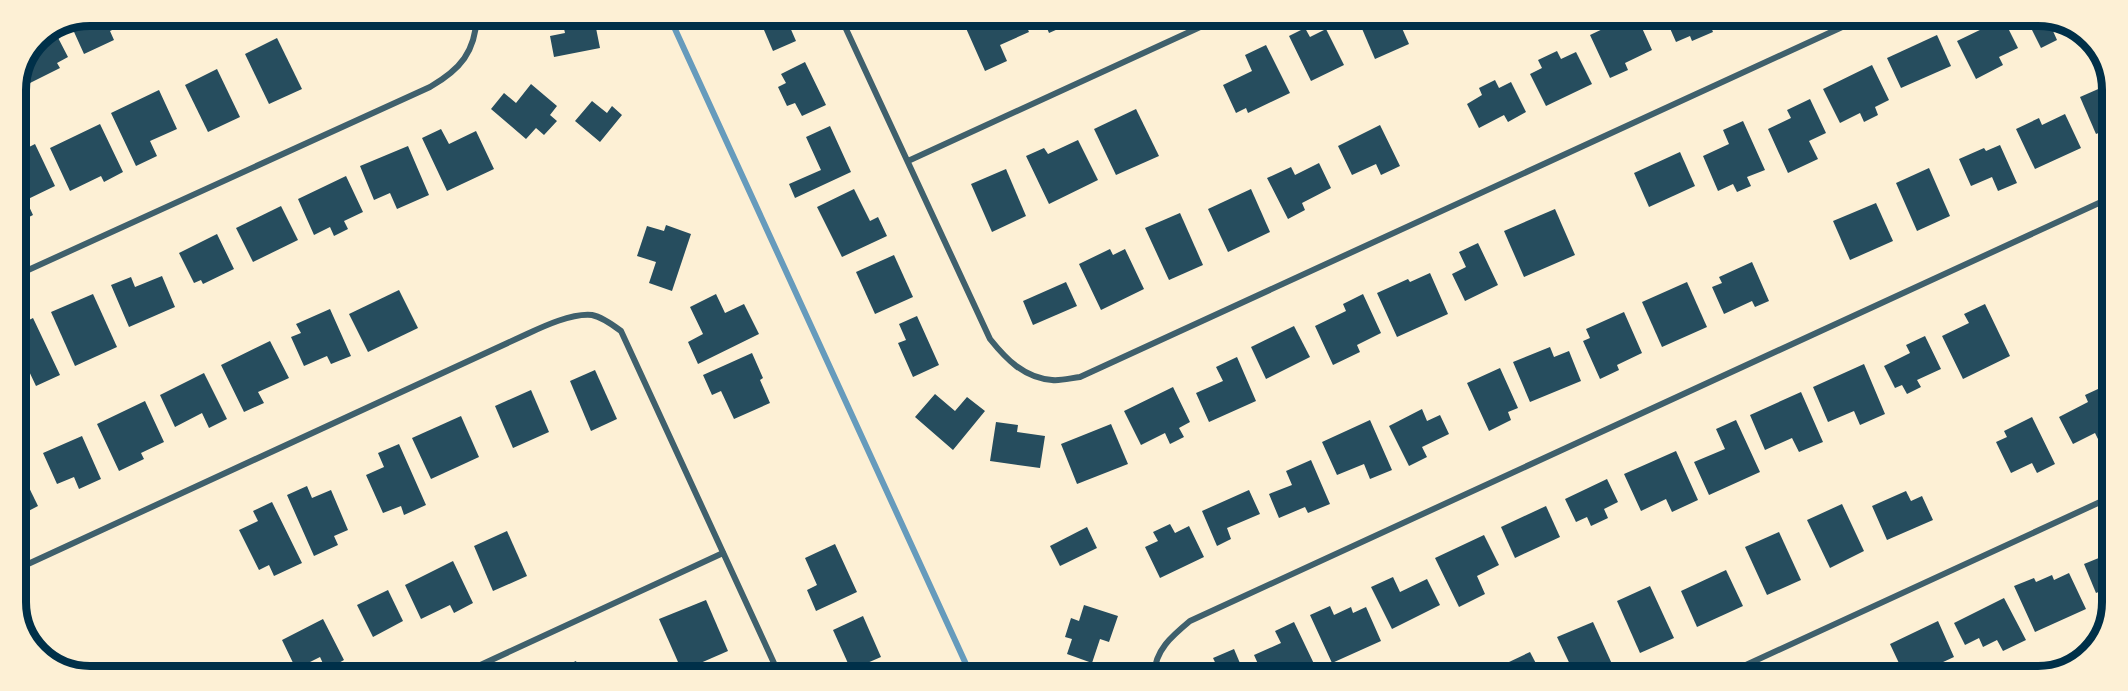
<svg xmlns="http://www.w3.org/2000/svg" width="2128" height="691" font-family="'DM Sans',sans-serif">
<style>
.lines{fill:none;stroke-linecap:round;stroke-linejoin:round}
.stream{stroke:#669bbc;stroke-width:6}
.building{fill:#264d5e}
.minor{stroke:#3f606c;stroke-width:6}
.rim{fill:none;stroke:#003049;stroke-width:8}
</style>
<rect width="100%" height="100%" fill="#fdf0d5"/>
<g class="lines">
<!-- stream -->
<path class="stream" d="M669 16 971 675"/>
</g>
<!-- building -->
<g class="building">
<path d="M90 15H123L127 23 110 31 114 40 84 54 70 23Z"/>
<path d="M144 15H178L149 28Z"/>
<path d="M378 15H432L413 25 408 16 384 28Z"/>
<path d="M561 16H605L606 21 595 23 600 48 554 57 550 36 565 33Z"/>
<path d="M758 16H785L796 41 773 51Z"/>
<path d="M963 16H1022L1029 32 1000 45 1007 61 985 71 961 17Z"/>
<path d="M1042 16H1099L1101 20 1080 30 1076 21 1049 33Z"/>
<path d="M1357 17H1397L1409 44 1375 59Z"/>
<path d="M1628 17H1637L1652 50 1625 63 1628 70 1610 78 1590 35Z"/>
<path d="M1665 17H1707L1713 32 1692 41 1690 36 1676 42Z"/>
<path d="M1979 18H2003L2018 48 1999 57 2003 65 1976 79 1957 41 1984 28Z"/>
<path d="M2026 18H2058L2061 19 2057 21 2060 27 2053 31 2057 40 2041 48Z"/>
<path d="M1305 28 1310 37 1326 29 1344 65 1311 81 1289 36Z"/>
<path d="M54 30 68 57 57 63 60 68 24 86 20 77 37 40V37Z"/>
<path d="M1937 35 1951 66 1901 88 1887 58Z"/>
<path d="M277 38 302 89 269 104 245 54Z"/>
<path d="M1266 45 1290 93 1248 113 1246 108 1236 113 1223 85 1252 71 1245 55Z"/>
<path d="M1557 51 1561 59 1576 52 1592 84 1546 106 1530 74 1542 68 1538 60Z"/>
<path d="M805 62 826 105 802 116 795 103 787 106 778 87 786 83 781 74Z"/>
<path d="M1872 65 1889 100 1875 107 1878 115 1864 122 1860 113 1840 123 1823 89Z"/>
<path d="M217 69 240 117 208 132 185 85Z"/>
<path d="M1495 80 1499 88 1511 82 1526 112 1508 122 1504 115 1479 128 1467 104 1482 95 1479 88Z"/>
<path d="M2112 83 2113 127 2096 134 2080 97Z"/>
<path d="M531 84 557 106 550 115 557 121 544 135 536 128 526 139 491 109 504 93 516 103Z"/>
<path d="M159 90 177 129 150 141 157 156 136 166 111 113Z"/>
<path d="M1810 99 1826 133 1809 141 1818 159 1788 173 1768 129 1791 118 1787 110Z"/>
<path d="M592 101 607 113 612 106 622 115 600 142 575 121Z"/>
<path d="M1136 109 1159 156 1116 175 1094 129Z"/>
<path d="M2065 114 2081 148 2035 169 2016 129 2039 118 2042 125Z"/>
<path d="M1743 121 1765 170 1747 177 1751 186 1737 192 1733 184 1718 191 1703 156 1729 144 1723 130Z"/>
<path d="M100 124 123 172 104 182 101 176 70 191 50 148Z"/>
<path d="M1380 125 1400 166 1381 175 1376 164 1352 175 1338 146Z"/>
<path d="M830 126 851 172 795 198 789 184 821 170 806 137Z"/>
<path d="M441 129 449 144 476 131 494 169 447 191 422 138Z"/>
<path d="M1078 140 1098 180 1049 204 1026 156 1044 148 1048 154Z"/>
<path d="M35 144 55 186 26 200 33 215 15 224V154Z"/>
<path d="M2000 145 2017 183 1998 191 1992 177 1971 186 1959 159 1984 148 1986 151Z"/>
<path d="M408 146 429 195 397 209 390 193 374 200 360 166Z"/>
<path d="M1680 152 1695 186 1649 207 1634 173Z"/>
<path d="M1319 163 1331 188 1302 203 1305 210 1288 219 1267 178 1291 167 1295 175Z"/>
<path d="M1929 168 1950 216 1917 231 1896 183Z"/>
<path d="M1006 169 1026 216 992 232 971 184Z"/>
<path d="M346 176 363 212 344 221 348 229 334 236 330 227 314 235 298 199Z"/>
<path d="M854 189 870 221 878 217 887 236 842 257 817 207Z"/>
<path d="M1251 189 1270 232 1228 252 1208 209Z"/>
<path d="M1876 203 1893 241 1850 260 1833 221Z"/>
<path d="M281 206 298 240 253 262 236 228Z"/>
<path d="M1555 209 1575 255 1524 277 1504 231Z"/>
<path d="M1180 213 1203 265 1169 280 1145 228Z"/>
<path d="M666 225 691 234 672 291 649 283 656 262 637 256 647 226 664 231Z"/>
<path d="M217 234 234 269 203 284 201 280 194 283 179 253Z"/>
<path d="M1478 243 1498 285 1465 301 1452 274 1466 267 1459 252Z"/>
<path d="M1110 249 1113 255 1125 249 1144 289 1101 310 1079 264Z"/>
<path d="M894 255 913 297 875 314 856 272Z"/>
<path d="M1752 262 1769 301 1755 307 1752 301 1724 314 1712 287 1722 283 1719 277Z"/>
<path d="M1430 273 1448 314 1397 337 1377 293 1408 279 1410 282Z"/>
<path d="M162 276 175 307 129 327 111 285 131 277 135 287Z"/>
<path d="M1066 282 1077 306 1033 325 1023 301Z"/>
<path d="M1687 282 1707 327 1662 347 1642 302Z"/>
<path d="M399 290 418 328 368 352 349 314Z"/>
<path d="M93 294 117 347 75 366 51 312Z"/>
<path d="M716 294 725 313 744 304 759 334 698 364 688 342 703 334 690 307Z"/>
<path d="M1363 294 1381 333 1357 345 1360 352 1333 365 1315 326 1346 311 1343 304Z"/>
<path d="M1985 304 2010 356 1963 379 1942 336 1969 323 1964 314Z"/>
<path d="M330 309 351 356 331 364 327 356 304 366 291 337 301 333 296 324Z"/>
<path d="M1624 312 1642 353 1617 365 1619 370 1600 379 1583 341 1590 338 1586 329Z"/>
<path d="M917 316 939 365 913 377 898 343 906 340 899 324Z"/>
<path d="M33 318 60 375 36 386 27 367 15 372V327Z"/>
<path d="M1294 326 1310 357 1266 379 1251 347Z"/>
<path d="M1925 336 1941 369 1917 380 1921 387 1907 394 1902 385 1895 388 1884 366 1910 353 1906 345Z"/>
<path d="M270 341 289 378 258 392 264 403 244 412 221 365Z"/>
<path d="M1550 347 1554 357 1569 351 1581 381 1530 402 1513 362Z"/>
<path d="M752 353 763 378 760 380 770 403 734 419 721 391 712 395 703 375Z"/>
<path d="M1237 357 1256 401 1209 422 1196 393 1223 381 1216 367Z"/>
<path d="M1864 364 1885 414 1860 425 1854 411 1828 422 1813 387Z"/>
<path d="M1500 368 1518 408 1508 412 1511 420 1489 431 1467 383Z"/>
<path d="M595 370 617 419 591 431 570 381Z"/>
<path d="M204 373 227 419 209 428 202 413 175 427 160 395Z"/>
<path d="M1173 387 1190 422 1179 428 1184 437 1170 444 1165 433 1141 445 1124 411Z"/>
<path d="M2098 389 2111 416V437L2100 443 2095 433 2073 444 2059 417 2088 402 2085 395Z"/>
<path d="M531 390 549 432 513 448 495 406Z"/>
<path d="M1801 392 1823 442 1799 452 1792 438 1765 450 1750 415Z"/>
<path d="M935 394 955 411 967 397 985 411 953 450 915 417Z"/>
<path d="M145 401 164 442 141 453 144 459 119 471 97 424Z"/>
<path d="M1422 409 1427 421 1440 415 1449 434 1422 447 1427 457 1409 466 1389 426Z"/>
<path d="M461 416 479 457 431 479 412 438Z"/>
<path d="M2032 417 2055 464 2037 473 2032 463 2011 473 1996 442 2007 437 2004 431Z"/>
<path d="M1370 420 1392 470 1370 479 1364 464 1337 475 1322 442Z"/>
<path d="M1736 420 1760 472 1709 495 1694 462 1725 449 1716 429Z"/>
<path d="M996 422 1018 425 1017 432 1045 436 1040 468 990 461Z"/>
<path d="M1111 424 1128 464 1077 484 1061 444Z"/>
<path d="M82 436 101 479 79 489 74 477 57 484 43 453Z"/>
<path d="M399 444 426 505 404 515 401 506 383 513 366 475 384 467 378 453Z"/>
<path d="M1676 451 1698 500 1672 512 1666 499 1641 511 1624 474Z"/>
<path d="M15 459 38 506 15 518Z"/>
<path d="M1311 460 1330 504 1308 513 1305 507 1279 518 1269 494 1292 485 1286 471Z"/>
<path d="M1607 479 1618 502 1604 509 1608 518 1591 526 1587 517 1576 522 1565 499Z"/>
<path d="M307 486 312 498 331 490 348 530 334 536 338 545 314 556 287 495Z"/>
<path d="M1249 490 1260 514 1227 528 1231 539 1217 546 1202 511Z"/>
<path d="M1906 491 1911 501 1922 496 1933 520 1887 540 1872 506Z"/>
<path d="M272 502 302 563 274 576 269 565 259 570 239 530 258 521 253 511Z"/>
<path d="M1842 504 1864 551 1830 568 1807 520Z"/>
<path d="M1546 506 1560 537 1515 558 1501 527Z"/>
<path d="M1170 524 1175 533 1189 526 1204 557 1160 578 1145 547 1158 541 1153 532Z"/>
<path d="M1087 527 1097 548 1060 566 1050 546Z"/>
<path d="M507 531 527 576 493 591 474 546Z"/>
<path d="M1779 532 1801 580 1767 595 1745 547Z"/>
<path d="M1484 535 1499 565 1477 576 1485 594 1459 607 1435 558Z"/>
<path d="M835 544 857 592 816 611 807 590 817 585 805 558Z"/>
<path d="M2111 553V587L2096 593 2084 564Z"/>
<path d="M453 561 473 603 454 613 450 605 421 619 405 585Z"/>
<path d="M1726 570 1743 606 1697 627 1681 591Z"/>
<path d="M2069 573 2086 609 2035 632 2014 586 2034 578 2036 582 2052 575 2054 580Z"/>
<path d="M1393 577 1400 592 1427 579 1440 605 1392 629 1371 587Z"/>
<path d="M1650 586 1674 638 1640 653 1617 601Z"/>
<path d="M388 590 403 621 373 637 357 605Z"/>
<path d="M2004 598 2026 640 2003 651 1997 640 1983 647 1979 638 1965 645 1954 623Z"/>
<path d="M706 600 728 651 682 671 659 619Z"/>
<path d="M1084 605 1118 616 1109 642 1100 639 1092 663 1067 654 1072 639 1065 637 1071 618 1079 621Z"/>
<path d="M1330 606 1334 615 1351 607 1353 613 1366 607 1381 641 1332 663 1310 615Z"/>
<path d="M863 616 881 657 851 670 833 630Z"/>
<path d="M323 619 344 660 326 670 320 657 296 669 282 640Z"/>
<path d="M1938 621 1954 657 1930 668 1934 676H1905L1890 644Z"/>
<path d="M1294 622 1316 668 1302 675H1263L1254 655 1281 643 1275 631Z"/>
<path d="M1593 622 1612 664 1588 675H1575L1557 637Z"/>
<path d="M1234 649 1245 675H1221L1213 658Z"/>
<path d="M1530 652 1542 675H1495L1492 670Z"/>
<path d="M576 661 581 674H547Z"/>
<path d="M903 667 906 674H888Z"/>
</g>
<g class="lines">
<!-- minor -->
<g class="minor">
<path d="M840 16 990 339C1006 359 1024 378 1052 380 1061 381 1071 378 1080 377L1864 17"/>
<path d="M908 161 1222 17"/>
<path d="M15 276 430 87C461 69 475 52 477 16"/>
<path d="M15 570 527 334C544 326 572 313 592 315 602 317 613 325 621 331L779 674"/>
<path d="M461 674 723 553"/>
<path d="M1154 675C1155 650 1172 636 1190 621L2112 197"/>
<path d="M1722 676 2111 497"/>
</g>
</g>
<!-- crop -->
<path d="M0 0H2128V691H0ZM90 26H2038A64 64 0 0 1 2102 90V602A64 64 0 0 1 2038 666H90A64 64 0 0 1 26 602V90A64 64 0 0 1 90 26Z" fill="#fdf0d5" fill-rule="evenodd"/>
<path class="rim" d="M90 26H2038A64 64 0 0 1 2102 90V602A64 64 0 0 1 2038 666H90A64 64 0 0 1 26 602V90A64 64 0 0 1 90 26Z"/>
</svg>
